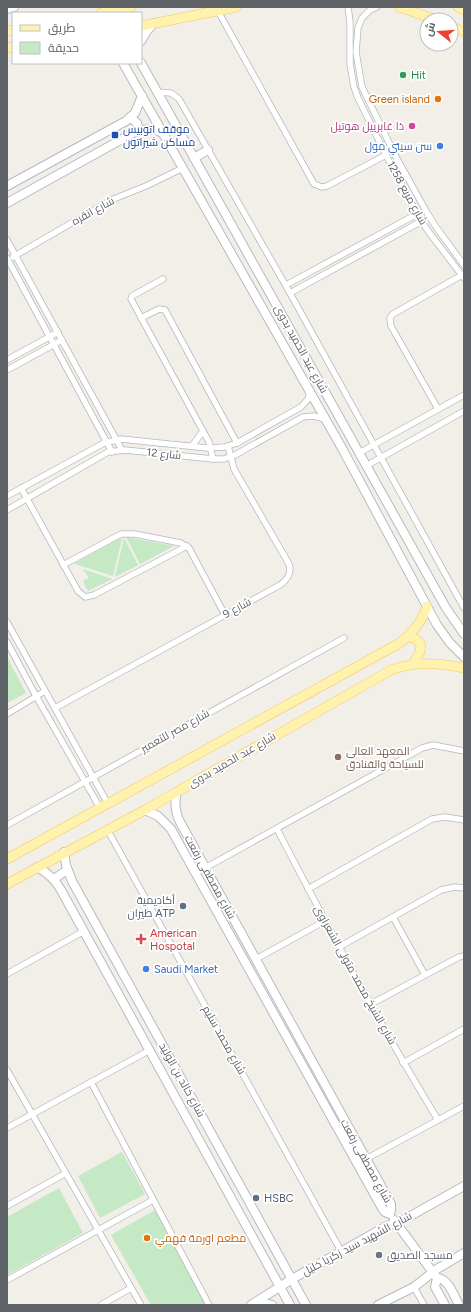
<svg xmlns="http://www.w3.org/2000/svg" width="471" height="1312" font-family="Figtree,Cairo,sans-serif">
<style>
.green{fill:#c5e8c5}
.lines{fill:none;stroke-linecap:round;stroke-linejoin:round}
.street-casing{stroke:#b5b8bc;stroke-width:7}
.secondary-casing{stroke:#b6babf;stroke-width:10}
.primary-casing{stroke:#f2c960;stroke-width:10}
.street{stroke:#fff;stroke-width:5.5}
.secondary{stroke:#fff;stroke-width:8}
.primary{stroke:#fff2af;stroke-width:9}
.leisure-dot{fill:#2e9e5b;stroke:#fff;stroke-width:1.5}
.food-dot{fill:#e8710a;stroke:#fff;stroke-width:1.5}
.hotel-dot{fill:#d1479c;stroke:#fff;stroke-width:1.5}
.transit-dot{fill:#1a4fb4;stroke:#fff;stroke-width:1.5}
.shop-dot{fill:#3f7fe0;stroke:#fff;stroke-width:1.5}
.education-dot{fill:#8d6e63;stroke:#fff;stroke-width:1.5}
.service-dot{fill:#5c6f8a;stroke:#fff;stroke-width:1.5}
.health-dot{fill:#e0444e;stroke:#fff;stroke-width:1.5}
.worship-dot{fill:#6b7280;stroke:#fff;stroke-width:1.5}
.labels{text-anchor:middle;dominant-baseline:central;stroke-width:3.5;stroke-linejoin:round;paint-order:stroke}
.leisure-label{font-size:11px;fill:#27864d;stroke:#fff;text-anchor:start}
.food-label{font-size:11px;fill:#c56008;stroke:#fff;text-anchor:end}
.hotel-label{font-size:11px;fill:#b23c85;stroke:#fff;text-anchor:end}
.transit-label{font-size:11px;fill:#164399;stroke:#fff;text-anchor:start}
.shop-label{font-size:11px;fill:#366cbe;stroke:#fff;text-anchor:end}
.street-label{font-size:11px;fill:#5f6368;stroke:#fff}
.education-label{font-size:11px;fill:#785e54;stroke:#fff;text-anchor:start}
.service-label{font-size:11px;fill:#4e5e75;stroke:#fff;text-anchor:end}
.health-label{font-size:11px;fill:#be3a42;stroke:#fff;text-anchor:start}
.worship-label{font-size:11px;fill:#5b616d;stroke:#fff;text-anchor:start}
</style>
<rect width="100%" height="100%" fill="#f1efe8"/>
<!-- green -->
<g class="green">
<path d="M126 537 174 546 140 564Z"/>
<path d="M124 538 138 565 115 577Z"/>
<path d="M119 539H122L113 576 75 564V563Z"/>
<path d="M83 569 112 579 88 591 83 581 89 578Z"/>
<path d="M7 657 26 693 7 703Z"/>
<path d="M122 1152 145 1194 100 1218 78 1176Z"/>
<path d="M59 1188 83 1233 7 1275V1217Z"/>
<path d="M155 1210 209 1305H151L111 1235Z"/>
</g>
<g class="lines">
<!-- street casing -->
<g class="street-casing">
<g id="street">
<path d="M348 7 350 22V64L354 87 358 98 386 155 417 214 428 231 464 278"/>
<path d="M377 7 370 10 362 18 358 28 356 52 362 87 395 155 426 211 436 227 464 265"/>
<path d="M218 11 314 184 322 187 327 186 386 155"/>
<path d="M157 92 171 93 179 99 290 293 464 608"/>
<path d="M7 240 122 450"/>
<path d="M13 257 111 200 146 186 183 168"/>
<path d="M7 258 112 452"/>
<path d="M163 279 132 296 131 299 209 442 213 459"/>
<path d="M286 285 417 214"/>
<path d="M290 293 422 221"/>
<path d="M141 318 159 309 165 310 237 443"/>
<path d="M7 360 58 332"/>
<path d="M7 370 62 340"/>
<path d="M438 409 391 326 390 318 393 314 462 275"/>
<path d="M192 446 203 431"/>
<path d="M359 453 464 395"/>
<path d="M366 466 464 411"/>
<path d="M21 488 78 591 85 597 94 595 187 546"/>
<path d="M7 496 104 443 121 439 207 448 225 447 237 443 301 407 308 399 310 392"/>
<path d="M7 510 108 452 125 450 213 459H224L235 455 303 417 314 416 325 419"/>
<path d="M63 565 121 534H135L181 543 189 548 225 615"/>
<path d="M7 622 108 804"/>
<path d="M7 642 36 696 100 808"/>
<path d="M55 708 280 585C288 579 292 573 289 564L234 469 228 446"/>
<path d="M7 714 45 691"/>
<path d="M7 825 344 638"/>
<path d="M107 829 341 1251"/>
<path d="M277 829C328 927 380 1025 438 1120"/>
<path d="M205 868 422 748 433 745 464 751"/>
<path d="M308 889 432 819 445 817 464 820"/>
<path d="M393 917 425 975"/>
<path d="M339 947 441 890 455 887 464 888"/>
<path d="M256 959 325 921"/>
<path d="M7 974 84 931"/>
<path d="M371 1004 459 957 464 956"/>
<path d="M403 1063 464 1029"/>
<path d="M7 1070 141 1305"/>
<path d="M91 1082 209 1305"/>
<path d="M7 1128 150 1050"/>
<path d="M366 1159 464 1106"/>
<path d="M7 1206 66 1173"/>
<path d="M7 1280 153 1200"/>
<path d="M414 1287 424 1305"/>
<path d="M101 1305 131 1288"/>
</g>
</g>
<!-- secondary casing -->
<g class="secondary-casing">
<g id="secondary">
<path d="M7 9 14 7"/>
<path d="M141 41 147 31 154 23"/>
<path d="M123 63 343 450 437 625 450 643 464 657"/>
<path d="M141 63 446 608 464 634"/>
<path d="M130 117 137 123 139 131"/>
<path d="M194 158 208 150"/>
<path d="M7 186 126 121 135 113 142 96"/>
<path d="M7 203 133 133C144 128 153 128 163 133"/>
<path d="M177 792C174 803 175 812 180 822L391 1204V1209L390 1214"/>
<path d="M145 810 158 816 171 829 382 1208 385 1212 390 1214"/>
<path d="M64 852 66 865 72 881 306 1305"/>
<path d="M37 867C48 873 55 879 61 890L290 1305"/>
<path d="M54 879 67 870"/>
<path d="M394 1220 437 1278"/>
<path d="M437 1278C449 1279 454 1296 459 1305"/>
<path d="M437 1278 435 1287 445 1305"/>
<path d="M258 1301 272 1305"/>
<path d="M251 1305 292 1279 385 1227 405 1219 464 1186"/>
<path d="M378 1305 414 1287 437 1269 464 1253"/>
</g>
</g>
<!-- primary casing -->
<g class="primary-casing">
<g id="primary">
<path d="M399 7 437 20"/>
<path d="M458 7 464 10"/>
<path d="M101 13 131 7"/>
<path d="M141 26 236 7"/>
<path d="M451 26 464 32"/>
<path d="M7 31 13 30"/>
<path d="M7 48 13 47"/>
<path d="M408 637 416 639 421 645 420 652 413 664"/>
<path d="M7 859 398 644C412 634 422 623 427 606"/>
<path d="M7 884 145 810 391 670C416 661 438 663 464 668"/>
</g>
</g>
<!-- street -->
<use href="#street" class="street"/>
<!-- secondary -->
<use href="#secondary" class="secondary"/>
<!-- primary -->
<use href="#primary" class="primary"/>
</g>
<!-- markers -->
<circle class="leisure-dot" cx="403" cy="75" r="4"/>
<g class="food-dot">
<circle cx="438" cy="99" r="4"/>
<circle cx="147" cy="1238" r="4"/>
</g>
<circle class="hotel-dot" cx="412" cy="126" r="4"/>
<rect class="transit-dot" x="111" y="131" width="8" height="8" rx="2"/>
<g class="shop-dot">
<circle cx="440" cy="146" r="4"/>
<circle cx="146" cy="969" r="4"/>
</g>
<circle class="education-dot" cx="338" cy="757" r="4"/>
<g class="service-dot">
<circle cx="183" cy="906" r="4"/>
<circle cx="256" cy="1198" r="4"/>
</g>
<path class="health-dot" d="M139 933h4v4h4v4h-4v4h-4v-4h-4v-4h4z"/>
<circle class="worship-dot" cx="379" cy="1255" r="4"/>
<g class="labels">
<!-- leisure labels -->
<g class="leisure-label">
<text x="411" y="75">Hit</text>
</g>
<!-- food labels -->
<g class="food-label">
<text x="430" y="99">Green island</text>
<text x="155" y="1238" text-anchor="start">مطعم اورمة فهمي</text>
</g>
<!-- hotel labels -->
<g class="hotel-label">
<text x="404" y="126">ذا غابرييل هوتيل</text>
</g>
<!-- transit labels -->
<g class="transit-label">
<text x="123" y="129">موقف اتوبيس<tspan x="123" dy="13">مساكن شيراتون</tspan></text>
</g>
<!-- shop labels -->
<g class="shop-label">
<text x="432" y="146">سن سيتي مول</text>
<text x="154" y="969" text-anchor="start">Saudi Market</text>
</g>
<!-- street labels -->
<g class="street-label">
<text transform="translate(407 193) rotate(61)">شارع مربع 1258</text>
<text transform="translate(93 211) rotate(-29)">شارع انقره</text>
<text transform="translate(301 349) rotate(61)">شارع عبد الحميد بدوى</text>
<text transform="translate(164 454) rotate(6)">شارع 12</text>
<text transform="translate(237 608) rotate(-29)">شارع 9</text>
<text transform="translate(175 731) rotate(-29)">شارع مصر للتعمير</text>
<text transform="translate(232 760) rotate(-30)">شارع عبد الحميد بدوى</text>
<text transform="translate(210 877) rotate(61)">شارع مصطفى رفعت</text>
<text transform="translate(355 975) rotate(61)">شارع الشيخ محمد متولى الشعراوى</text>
<text transform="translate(224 1040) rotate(61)">شارع محمد سليم</text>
<text transform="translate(182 1080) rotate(61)">شارع خالد بن الوليد</text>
<text transform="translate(366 1161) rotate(61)">شارع مصطفى رفعت</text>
<text transform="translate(357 1244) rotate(-28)">شارع الشهيد سيد زكريا خليل</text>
</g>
<!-- education labels -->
<g class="education-label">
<text x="346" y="751">المعهد العالى<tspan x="346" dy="13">للسياحة والفنادق</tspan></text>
</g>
<!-- service labels -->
<g class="service-label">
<text x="175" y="900">أكاديمية<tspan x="175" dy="13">طيران ATP</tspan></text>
<text x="264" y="1198" text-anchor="start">HSBC</text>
</g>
<!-- health labels -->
<g class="health-label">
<text x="150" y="933">American<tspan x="150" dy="13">Hospotal</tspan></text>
</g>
<!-- worship labels -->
<g class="worship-label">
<text x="387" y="1255">مسجد الصديق</text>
</g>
</g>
<!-- border -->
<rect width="471" height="1312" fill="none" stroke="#5f6368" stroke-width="16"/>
<!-- legend -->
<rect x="12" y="12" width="130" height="52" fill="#ffffff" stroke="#bfc1c3"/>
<rect x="20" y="25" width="20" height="6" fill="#fff2af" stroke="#bfc1c3"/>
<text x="48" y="32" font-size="12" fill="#5f6368">طريق</text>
<rect x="20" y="42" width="20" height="12" fill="#c5e8c5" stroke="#bfc1c3"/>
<text x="48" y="52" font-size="12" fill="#5f6368">حديقة</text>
<!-- north arrow -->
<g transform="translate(439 32) rotate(287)"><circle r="19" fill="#ffffff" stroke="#bfc1c3"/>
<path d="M0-3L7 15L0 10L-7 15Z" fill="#ea4335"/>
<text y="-6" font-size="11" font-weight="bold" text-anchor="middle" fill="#5f6368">ش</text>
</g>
</svg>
